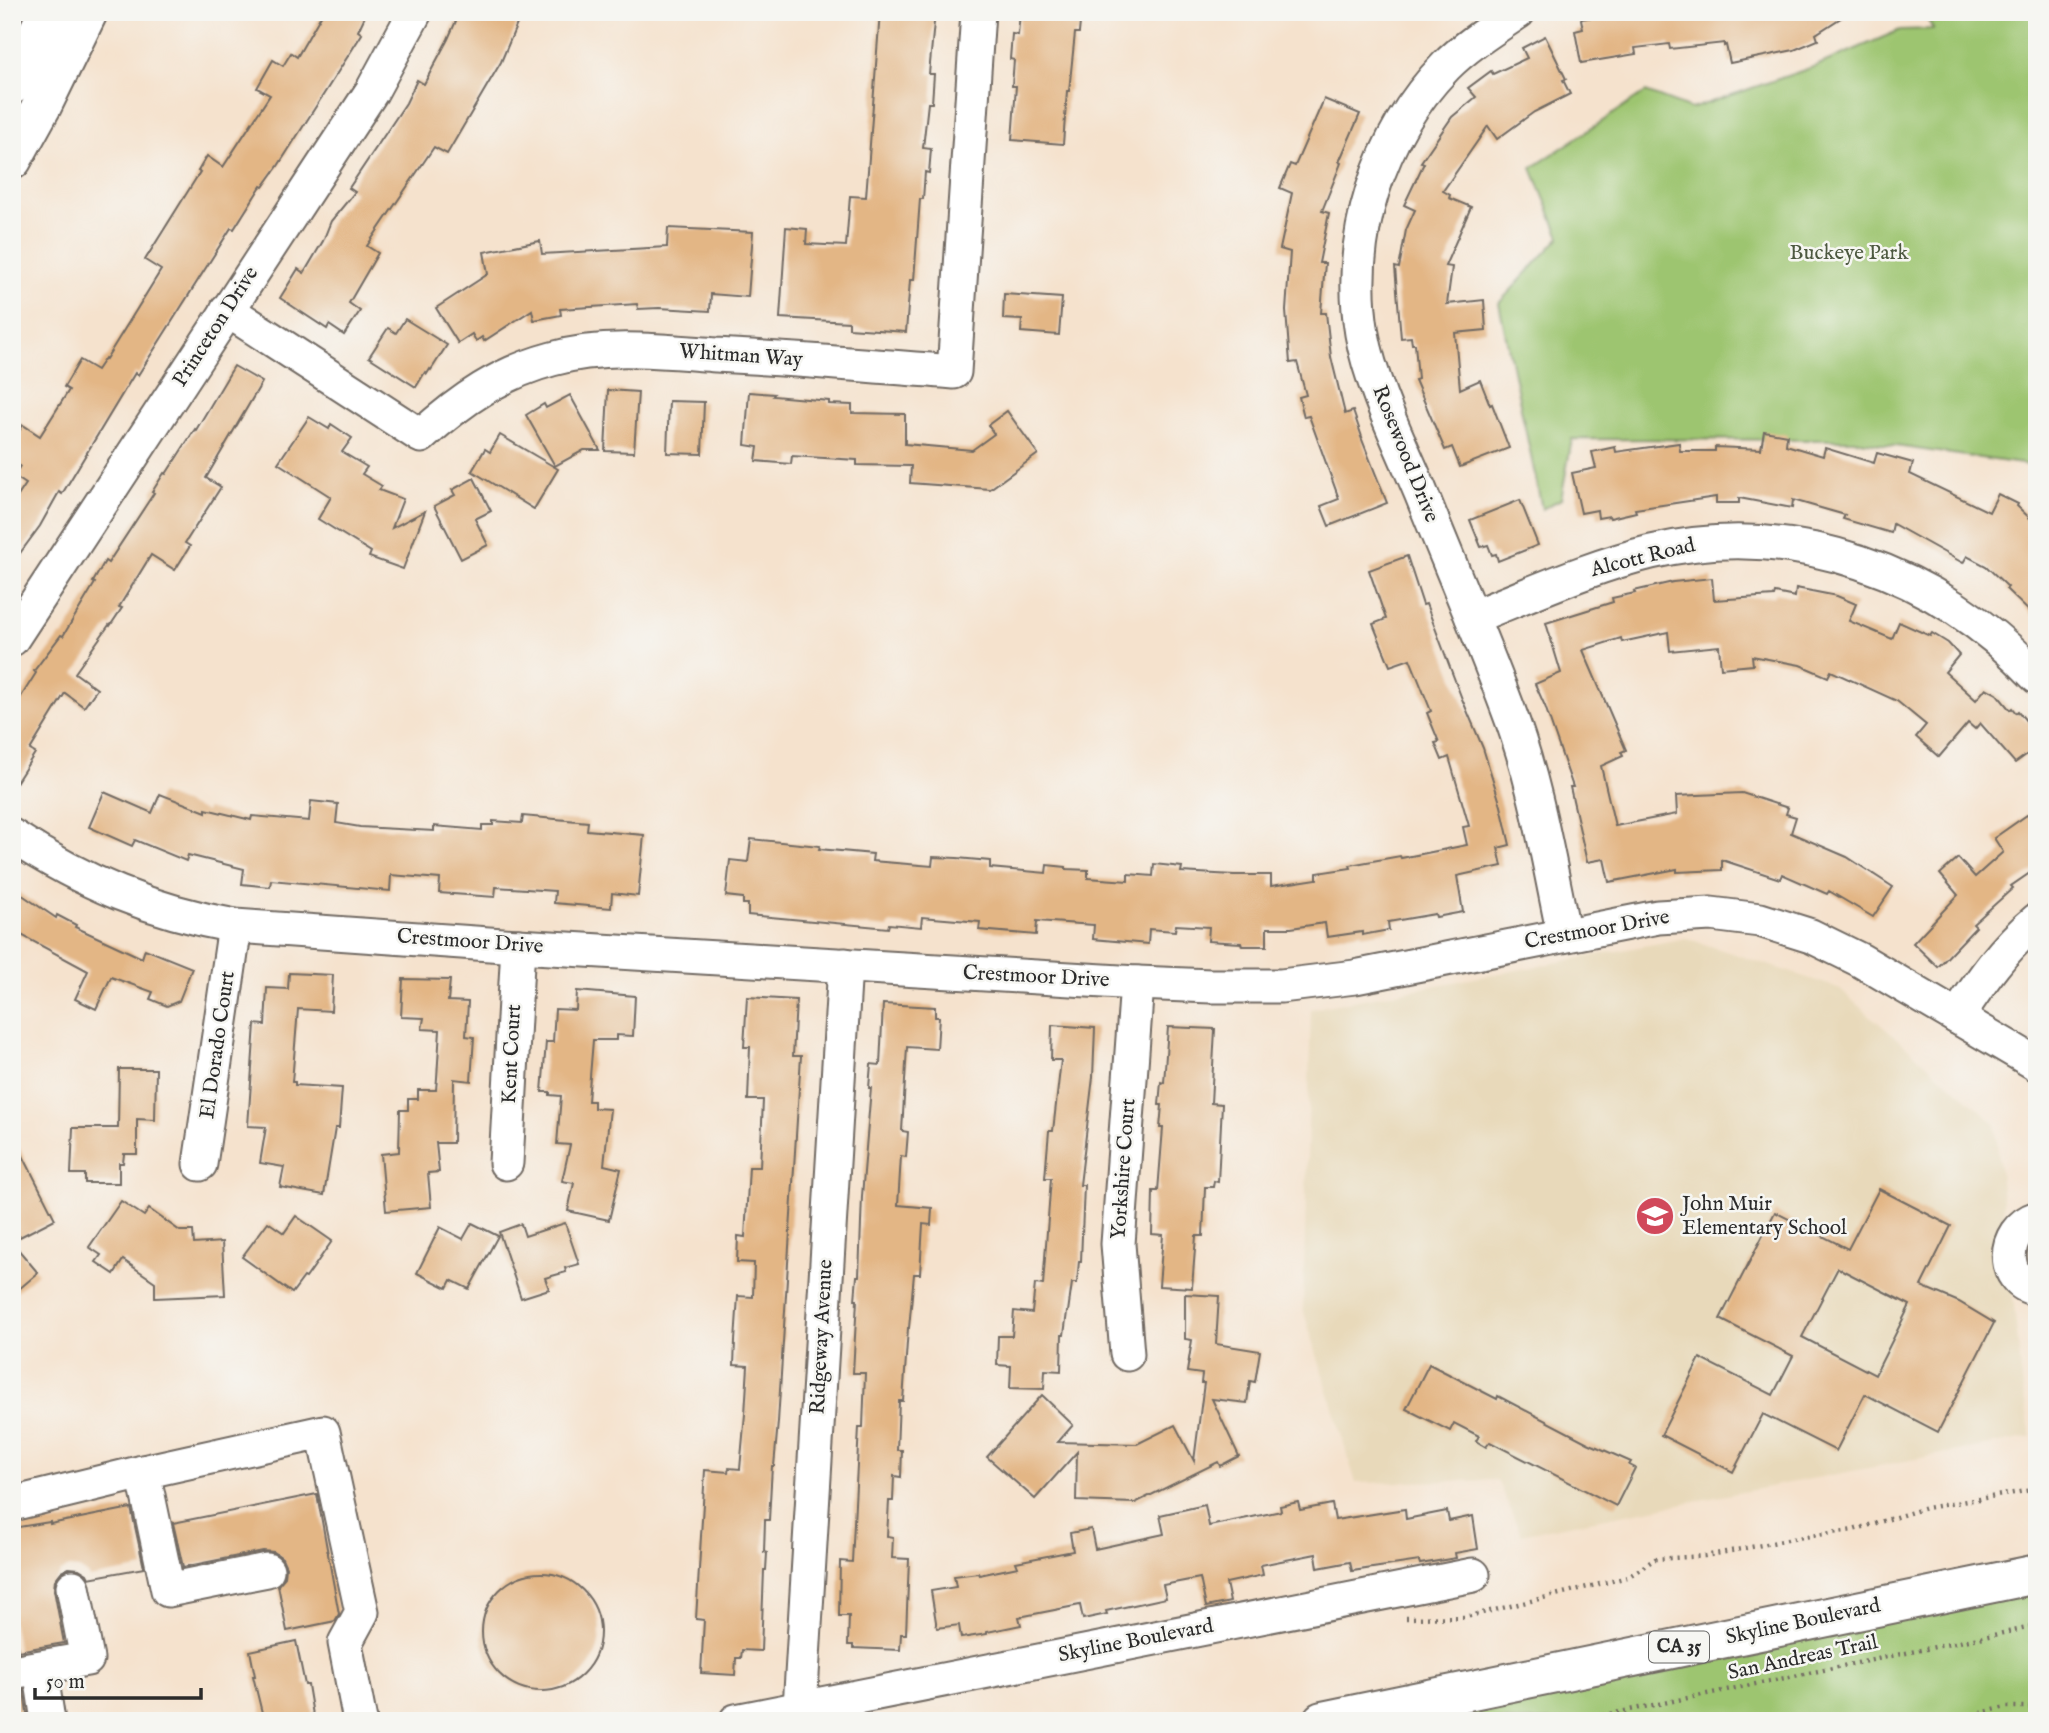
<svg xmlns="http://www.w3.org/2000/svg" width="2049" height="1733" font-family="'IM FELL English',serif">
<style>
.built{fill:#e8d9ba}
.green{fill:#9dc570;stroke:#64784e;stroke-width:2}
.building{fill:#e3b685;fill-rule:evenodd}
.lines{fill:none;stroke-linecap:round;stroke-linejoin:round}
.minor-casing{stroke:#726b64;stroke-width:37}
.major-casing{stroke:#726b64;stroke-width:42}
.path{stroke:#726b64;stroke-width:4.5;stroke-dasharray:2 5;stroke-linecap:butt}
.minor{stroke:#fff;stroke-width:33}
.major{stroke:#fff;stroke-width:38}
.labels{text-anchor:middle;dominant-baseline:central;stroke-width:5;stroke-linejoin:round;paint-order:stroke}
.shield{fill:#f6f6f2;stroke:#686867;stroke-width:2}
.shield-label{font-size:19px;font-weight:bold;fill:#2b2b2b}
.park-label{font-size:21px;fill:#4d5940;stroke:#f6f6f2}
.street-label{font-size:21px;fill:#2b2b2b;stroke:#f6f6f2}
.poi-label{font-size:21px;fill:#2b2b2b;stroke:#f6f6f2;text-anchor:start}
</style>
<rect width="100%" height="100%" fill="#f6f6f2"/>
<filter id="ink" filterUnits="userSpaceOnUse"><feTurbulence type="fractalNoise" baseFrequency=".0143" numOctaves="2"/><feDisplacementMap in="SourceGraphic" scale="14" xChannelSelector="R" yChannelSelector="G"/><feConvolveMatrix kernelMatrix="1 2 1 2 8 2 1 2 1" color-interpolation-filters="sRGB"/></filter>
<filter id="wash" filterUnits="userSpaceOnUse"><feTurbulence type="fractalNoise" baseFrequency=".00686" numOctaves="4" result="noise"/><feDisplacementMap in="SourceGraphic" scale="28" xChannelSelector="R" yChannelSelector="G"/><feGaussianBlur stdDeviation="1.57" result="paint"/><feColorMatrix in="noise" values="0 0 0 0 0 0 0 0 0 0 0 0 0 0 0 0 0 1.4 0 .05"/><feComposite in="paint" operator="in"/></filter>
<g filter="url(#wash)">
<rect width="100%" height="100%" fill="#f5e2cd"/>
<!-- built -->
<path class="built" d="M1686 938 1838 988 1995 1123 2023 1391 2031 1437 1521 1534 1497 1480 1356 1483 1303 1309 1311 1009Z"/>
<!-- green -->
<g class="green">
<path d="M1923 12H2037V466L1853 440 1572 439 1561 499 1542 509 1499 303 1560 237 1532 168 1646 92 1691 109 1816 66 1900 30 1933 29Z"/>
<path d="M2037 1574V1721H1322Z"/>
</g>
<g id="blocks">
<!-- building -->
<g class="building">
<path d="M323 12H367L358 31 362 34 278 166 263 187 261 186 234 229 231 228 166 331 138 375 135 373 62 494 59 492 40 526 12 564V505L26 484 14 476 20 466 12 462V442L23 425 40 436 69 390 64 387 80 360 97 370 105 358 106 359 161 270 145 260 200 172 198 171 207 156 223 167 270 95 257 88 273 60 283 66 291 53 297 57Z"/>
<path d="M460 12H522L501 62 447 154 434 147 367 246 378 253 349 303 360 311 344 335 329 325 327 329 280 298 298 269 304 273 323 241 331 221 355 192 349 188 406 103 417 80 424 84 448 39Z"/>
<path d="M880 12H935L929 74H934L932 103H928L923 148 931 149 929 173 925 172 923 199H920L914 280H910L906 332 849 328V322L780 318 786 227 807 229 806 244 846 246 850 196 866 197Z"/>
<path d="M1020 12H1081L1079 33H1075L1069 91H1067L1063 144 1012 140 1016 86H1012L1014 60 1010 59 1012 34 1018 35Z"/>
<path d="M1624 12H1850L1816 34 1818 40 1794 50 1730 63 1726 45 1724 46V43L1670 49 1669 44 1635 48 1636 54 1581 63 1575 31 1583 29 1581 19Z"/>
<path d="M1545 36 1566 79 1563 80 1570 94 1534 112 1497 139 1488 126 1443 191 1450 195 1449 198 1471 207 1445 266 1452 267 1447 304 1484 300 1486 330 1455 333 1460 389 1480 380 1490 405 1492 404 1509 448 1460 467 1452 447 1445 450 1415 380 1418 379 1415 344H1412L1411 337 1401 338 1395 267 1399 268 1406 230 1415 210 1404 205 1424 163 1421 162 1452 117 1476 97 1468 88 1491 71 1493 74 1527 58 1522 48Z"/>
<path d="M1324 99 1360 114 1339 162 1341 163 1322 211 1329 213 1319 263H1325L1321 313H1326L1331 357 1345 414 1353 411 1362 437H1361L1387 503 1329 526 1321 506 1339 499 1309 416 1304 417 1299 397 1306 395 1297 362 1290 363 1286 311 1290 252 1280 249 1292 193 1280 188 1290 164 1295 166Z"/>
<path d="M668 228 753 232 748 297 711 294 710 311 659 308 638 309 637 304 560 309 561 315 534 320 532 310 484 341 482 337 476 341 472 334 458 343 436 308 488 274 484 252 540 241 542 254 667 247Z"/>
<path d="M1004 294 1062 298 1059 335 1021 332 1022 320 1003 319Z"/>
<path d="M405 319 447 345 431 370 430 369 427 374 425 372 416 387 369 357 388 328 396 333Z"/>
<path d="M234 366 262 382 206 478 221 487 185 543 190 546 175 570 151 555 119 607 122 608 110 626 109 625 75 673 97 689 84 707 65 693 30 750 35 753 12 789V711L36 673 34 671 61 635 63 636 95 583 93 582 105 561 108 563 154 493 152 492 164 473 166 474 195 429 196 430Z"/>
<path d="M608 390 638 392 634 452 605 451Z"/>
<path d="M749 392 774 394 773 396 829 401V404L852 405V413L905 414V444L972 450 994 434 988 425 1007 411 1038 454 990 489 910 483 911 466 857 465V460L792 456 791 464 756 461 758 447 745 445Z"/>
<path d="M570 395 600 450H584L555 466 526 415 544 404 546 408Z"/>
<path d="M669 401 704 402 702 454 667 453Z"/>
<path d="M309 417 329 429 331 424 352 438 342 452 367 467 362 474 382 486 379 490 403 499 392 528 425 511 403 569 369 557 371 552 318 519 331 497 278 463Z"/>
<path d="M1764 431 1787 435 1786 445 1823 456 1825 448 1874 463 1877 453 1913 463 1910 474 1989 512 1998 494 2018 504 2017 506 2037 525V619L2006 589 2008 587 1986 566 1967 556 1963 563 1893 524 1891 533 1843 519 1845 515 1793 500 1792 508 1739 498V503H1716V497L1635 509 1636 512 1610 518 1609 516 1598 518 1597 510 1581 513 1572 473 1596 468 1592 452 1615 447 1616 452 1679 443 1680 451H1715V447L1761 449Z"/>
<path d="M500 435 558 469 534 509 472 471 485 449 490 452Z"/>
<path d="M474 478 491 511 475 519 488 545 461 559 434 506 455 495 452 490Z"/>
<path d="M1520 500 1538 545 1498 561 1496 554 1492 555 1488 545 1481 547 1470 520Z"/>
<path d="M1407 556 1423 605 1426 604 1462 699 1483 748 1501 806 1510 845 1498 848 1502 866 1457 876 1463 912 1436 917 1435 914 1388 922 1389 930 1362 935V932L1327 937 1325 923 1291 928H1267V946H1242L1241 943 1208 941 1209 927 1176 925 1175 931 1149 929 1148 944 1093 939 1094 925 1037 921 1036 935 979 930 980 922 922 917 921 927 889 924 888 928 781 918 748 915V904H743V898L726 896 730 860 748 862 751 839 820 846 819 849 873 854 872 861 932 866 933 857 957 858 990 861V868L1046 873 1047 865 1066 867V869L1088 870V878L1128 881V874L1153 876 1154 864 1182 867 1181 872 1234 875H1271V886L1317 879V873L1351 868 1350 865 1400 856 1401 858 1467 845 1463 827 1469 826 1449 757 1442 760 1435 743 1439 742 1427 713 1431 711 1410 659 1390 666 1373 624 1386 619 1369 570Z"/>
<path d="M1712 578 1714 600 1774 596 1775 593 1795 597 1796 588 1837 596 1856 604 1849 621 1892 639 1899 622 1930 636 1932 633 1948 643 1959 655 1945 672 1976 700 1986 688 1997 694 2010 710 2012 708 2016 713 2018 711 2027 722 2037 713V747L2015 763 1980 723 1975 729 1968 723 1939 757 1916 737 1926 725 1897 701 1831 671 1828 677 1800 665 1752 656 1753 665 1721 668 1719 646 1670 651 1668 632 1622 642 1621 638 1583 650 1626 750 1621 752 1623 756 1601 766 1615 826 1677 814 1676 796 1742 793 1788 808 1786 814 1796 817 1791 833 1847 857 1893 887 1873 917 1829 891 1827 894 1782 874 1780 879 1722 860V870L1677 872V869L1609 882 1604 859 1587 862 1570 787H1573L1545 706 1535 684 1561 673 1546 623 1613 602 1612 598 1635 593 1634 591 1673 582Z"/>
<path d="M104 792 152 813 160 794 206 812V809L251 820 252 816 309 821 311 801 338 804 336 823 360 827 434 831V826L482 830V825H493V821L522 823 523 816 588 822 587 830 644 835 638 896 612 893 611 908 554 903 555 891 496 887 495 897 439 893 440 879 391 875 390 891 271 880 270 887 242 884 244 869 188 855 186 861 135 840 132 846 89 827Z"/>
<path d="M2037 808V868L2011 886 2013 888 1973 924 1976 927 1938 967 1913 943 1958 895 1940 874 1958 858 1975 877 2003 852 1994 838Z"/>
<path d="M12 888 56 918 57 915 76 925 75 927 142 958 145 949 192 968 179 1001 167 1006 150 999 153 992 111 977 96 1009 75 999 88 971 12 930Z"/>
<path d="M289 973 333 975 331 1011 298 1009 292 1082H295V1085L342 1088 339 1128H335L324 1195 280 1187 284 1167 260 1163 266 1127 248 1126 255 1024 265 1025 267 988 288 989Z"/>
<path d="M403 979 450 980 448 1001 468 1002 466 1036 474 1037 471 1081 454 1079 453 1143H436L439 1172 428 1173 431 1207 386 1211 381 1154 399 1152 400 1110H408V1099H418V1090H436L437 1078 440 1030 422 1029 424 1018 401 1017Z"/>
<path d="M577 991 635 996 633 1036 616 1035V1040H593L588 1101H594V1108L610 1109 604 1165 621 1169 609 1220 568 1211 574 1183 562 1181 570 1145 557 1144 561 1096 550 1095V1092H542L546 1042H553L555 1009 576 1010Z"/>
<path d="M747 997 796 1000 793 1056H801L778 1422 774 1466H772L769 1520H765L764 1552 767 1553 766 1570H764L761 1651 742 1650 741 1658H736L735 1675 701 1673 704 1620 696 1619 705 1470 728 1472 729 1468 740 1469 745 1414 748 1366 734 1365 735 1341 738 1296 753 1297 754 1263 737 1262 738 1236 745 1237 749 1167H760L763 1100H748L750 1047H744Z"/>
<path d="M883 1004 935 1007V1017H939L937 1049 907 1047 902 1131 908 1132 906 1157 901 1156 898 1205 932 1208 931 1225 923 1224 920 1274H914L909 1328H908L903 1401H899L897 1450H902L901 1477 894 1476 893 1501H889L887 1536 893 1537 892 1558 909 1559 906 1634H901L900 1650 853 1648V1645H848L849 1616H839L840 1561 852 1562 859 1427H863L865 1373H853L857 1300H855L857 1276H859L862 1196 871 1088H869L871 1064 880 1065Z"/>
<path d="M1052 1025 1095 1028 1093 1077 1080 1185H1084L1081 1261H1079L1077 1283H1072L1068 1312H1067L1064 1335H1062L1061 1371 1045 1370 1044 1389 1010 1388 1011 1366 997 1365 998 1336H1012L1014 1311 1032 1313 1035 1284 1043 1285 1051 1178H1045L1049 1131H1053L1061 1060H1051Z"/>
<path d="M1168 1027 1215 1029 1211 1103 1222 1104 1218 1182 1214 1181 1213 1187H1205L1203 1236H1196L1192 1288 1159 1286 1163 1235 1152 1234 1153 1191H1158L1163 1128H1160L1162 1105H1159L1161 1082 1164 1083Z"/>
<path d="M119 1069H156L155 1120 137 1119V1154H124L123 1163H119V1183H85V1174H71L73 1128H118Z"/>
<path d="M12 1134 55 1219 12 1241Z"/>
<path d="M1879 1189 1951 1226 1921 1286 1959 1302 1994 1323 1938 1432 1865 1394 1836 1451 1763 1414 1733 1472 1661 1435 1700 1358 1773 1395 1793 1356 1720 1319 1775 1212 1848 1249ZM1838 1268 1910 1305 1875 1375 1802 1337Z"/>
<path d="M121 1201 144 1216 149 1209 180 1231H193L194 1244 222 1242 225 1295 155 1298V1282L123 1260 114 1274 96 1262 101 1255 89 1247Z"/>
<path d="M296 1216 332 1241 306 1278 304 1277 292 1293 242 1257 268 1222 284 1233Z"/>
<path d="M472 1223 498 1236 469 1289 451 1280 447 1288 417 1273 440 1227 463 1239Z"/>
<path d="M565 1223 579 1264 565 1268 566 1272 545 1278 549 1289 521 1298 499 1232 521 1224 525 1236Z"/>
<path d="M12 1242 38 1273 12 1295Z"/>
<path d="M1185 1294 1219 1296 1216 1344 1260 1351 1255 1382 1250 1381 1247 1403 1212 1399 1239 1456 1220 1466 1218 1462 1135 1503 1076 1501 1077 1452 1035 1499 987 1457 1042 1395 1073 1425 1058 1442 1137 1444 1175 1425 1194 1461 1204 1383H1201L1202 1374 1187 1372 1192 1340 1185 1339Z"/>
<path d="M1429 1364 1497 1399 1498 1396 1588 1443 1631 1462 1629 1465 1635 1468 1616 1506 1490 1442 1486 1447 1476 1441 1479 1436 1454 1423 1450 1431 1406 1409Z"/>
<path d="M317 1494 339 1614 335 1621 287 1631 278 1585 285 1577 286 1567 282 1558 274 1552 263 1551 183 1567 173 1523Z"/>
<path d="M1298 1502 1300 1510 1332 1504 1335 1520 1405 1509 1406 1519 1447 1511 1449 1521 1473 1516 1478 1549 1455 1553 1456 1558 1420 1564 1419 1561 1352 1571 1350 1562 1318 1568 1316 1554 1261 1565 1263 1575 1226 1583 1230 1602 1206 1607 1200 1578 1163 1585 1166 1598 1106 1611 1107 1614 1083 1619 1080 1605 1019 1617 1021 1625 987 1632V1634L961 1638 959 1625 937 1628 931 1591 956 1587 954 1576 978 1573 979 1575 1018 1567 1016 1562 1073 1551 1070 1533 1091 1529 1095 1549 1164 1534 1160 1515 1205 1505 1209 1526 1281 1511 1280 1506Z"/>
<path d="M131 1508 144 1568 89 1578 87 1574 79 1569 69 1568 61 1572 55 1580 54 1590 64 1643 12 1652V1651L18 1650 12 1621V1528L50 1522V1524Z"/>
<circle cx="541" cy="1632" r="59"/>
<path d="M296 1641 305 1685H308L314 1721H264L253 1676H255L250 1651Z"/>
<path d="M24 1690 28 1721H12V1691Z"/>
</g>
</g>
</g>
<g filter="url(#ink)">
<use href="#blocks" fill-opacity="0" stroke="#726b64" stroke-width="2"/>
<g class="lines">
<!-- minor casing -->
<g class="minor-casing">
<g id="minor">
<path d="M1518 12C1493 29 1467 45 1446 66 1378 136 1346 238 1362 334 1371 385 1401 445 1421 493 1450 565 1481 637 1508 709 1536 782 1548 859 1564 935"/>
<path d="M227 310 421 436C461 400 500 373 552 359 605 344 662 351 716 355 795 359 875 366 954 372L978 12"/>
<path d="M1472 617C1531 594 1589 567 1651 552 1793 518 1939 572 2037 677"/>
<path d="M12 639 372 91 415 12"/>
<path d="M12 836C84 883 151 911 235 926L518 946 1137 983 1211 986H1281L1355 977 1658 917 1711 914 1760 920 1811 936 1860 960 2037 1064"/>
<path d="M1957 1017C1981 981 2003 948 2037 920"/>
<path d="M506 1163 518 946"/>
<path d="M200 1164 235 926"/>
<path d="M2037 1218C2000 1230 2000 1283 2037 1289"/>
<path d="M1127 1354 1118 1244 1137 983"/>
<path d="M143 1472 168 1590 267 1570"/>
<path d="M12 1504 143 1472 323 1432 362 1612 345 1643 360 1721"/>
<path d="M40 1668 48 1721"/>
<path d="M12 1672 87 1659 73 1587"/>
<path d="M800 1708 845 965"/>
<path d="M736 1721 1473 1575"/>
</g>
</g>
<!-- major casing -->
<g class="major-casing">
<g id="major">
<path d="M12 85 48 12"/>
<path d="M12 160 43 104 88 12"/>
<path d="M1322 1721 2037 1574"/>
</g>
</g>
<!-- path -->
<g class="path">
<path d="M1406 1618 1466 1617 1628 1577 1655 1559 1705 1556 1803 1537 1853 1530 1926 1508 2037 1489"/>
<path d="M1576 1721 2037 1626"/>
<path d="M1946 1721 2006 1707H2037"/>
</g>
<!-- minor -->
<use href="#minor" class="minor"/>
<!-- major -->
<use href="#major" class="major"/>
</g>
</g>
<!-- icons -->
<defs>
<g id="school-disc" transform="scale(2.0125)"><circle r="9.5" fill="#d1495b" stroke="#f6f6f2"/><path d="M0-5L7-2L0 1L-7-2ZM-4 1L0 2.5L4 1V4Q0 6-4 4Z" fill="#fff"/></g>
</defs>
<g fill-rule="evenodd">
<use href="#school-disc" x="1655" y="1216"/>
</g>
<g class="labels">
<!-- shield labels -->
<rect class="shield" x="1649" y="1631.5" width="60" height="31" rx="5"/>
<g class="shield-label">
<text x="1679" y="1647">CA 35</text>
</g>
<!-- park labels -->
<g class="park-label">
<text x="1849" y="253">Buckeye Park</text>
</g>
<!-- street labels -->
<g class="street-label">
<text transform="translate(216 327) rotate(-57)">Princeton Drive</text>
<text transform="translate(741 356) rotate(4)">Whitman Way</text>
<text transform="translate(1405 454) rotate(68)">Rosewood Drive</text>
<text transform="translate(1643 558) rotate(-14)">Alcott Road</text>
<text transform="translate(1597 930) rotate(-10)">Crestmoor Drive</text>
<text transform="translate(470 942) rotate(4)">Crestmoor Drive</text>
<text transform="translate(1036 977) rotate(3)">Crestmoor Drive</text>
<text transform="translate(218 1045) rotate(-82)">El Dorado Court</text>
<text transform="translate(512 1054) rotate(-87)">Kent Court</text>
<text transform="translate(1124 1169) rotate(-86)">Yorkshire Court</text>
<text transform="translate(822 1337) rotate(-87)">Ridgeway Avenue</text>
<text transform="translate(1803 1622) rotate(-12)">Skyline Boulevard</text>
<text transform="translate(1136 1641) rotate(-11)">Skyline Boulevard</text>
<text transform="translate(1803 1658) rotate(-12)">San Andreas Trail</text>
</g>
<!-- poi labels -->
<g class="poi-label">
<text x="1682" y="1204">John Muir<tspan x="1682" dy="24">Elementary School</tspan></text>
</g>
</g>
<!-- margin -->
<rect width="2049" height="1733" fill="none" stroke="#f6f6f2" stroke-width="42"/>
<!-- scale -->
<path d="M35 1688v10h166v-10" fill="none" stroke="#2b2b2b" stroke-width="3.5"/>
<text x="46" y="1688" font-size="21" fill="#2b2b2b" stroke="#f6f6f2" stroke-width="5" paint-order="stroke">50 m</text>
</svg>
